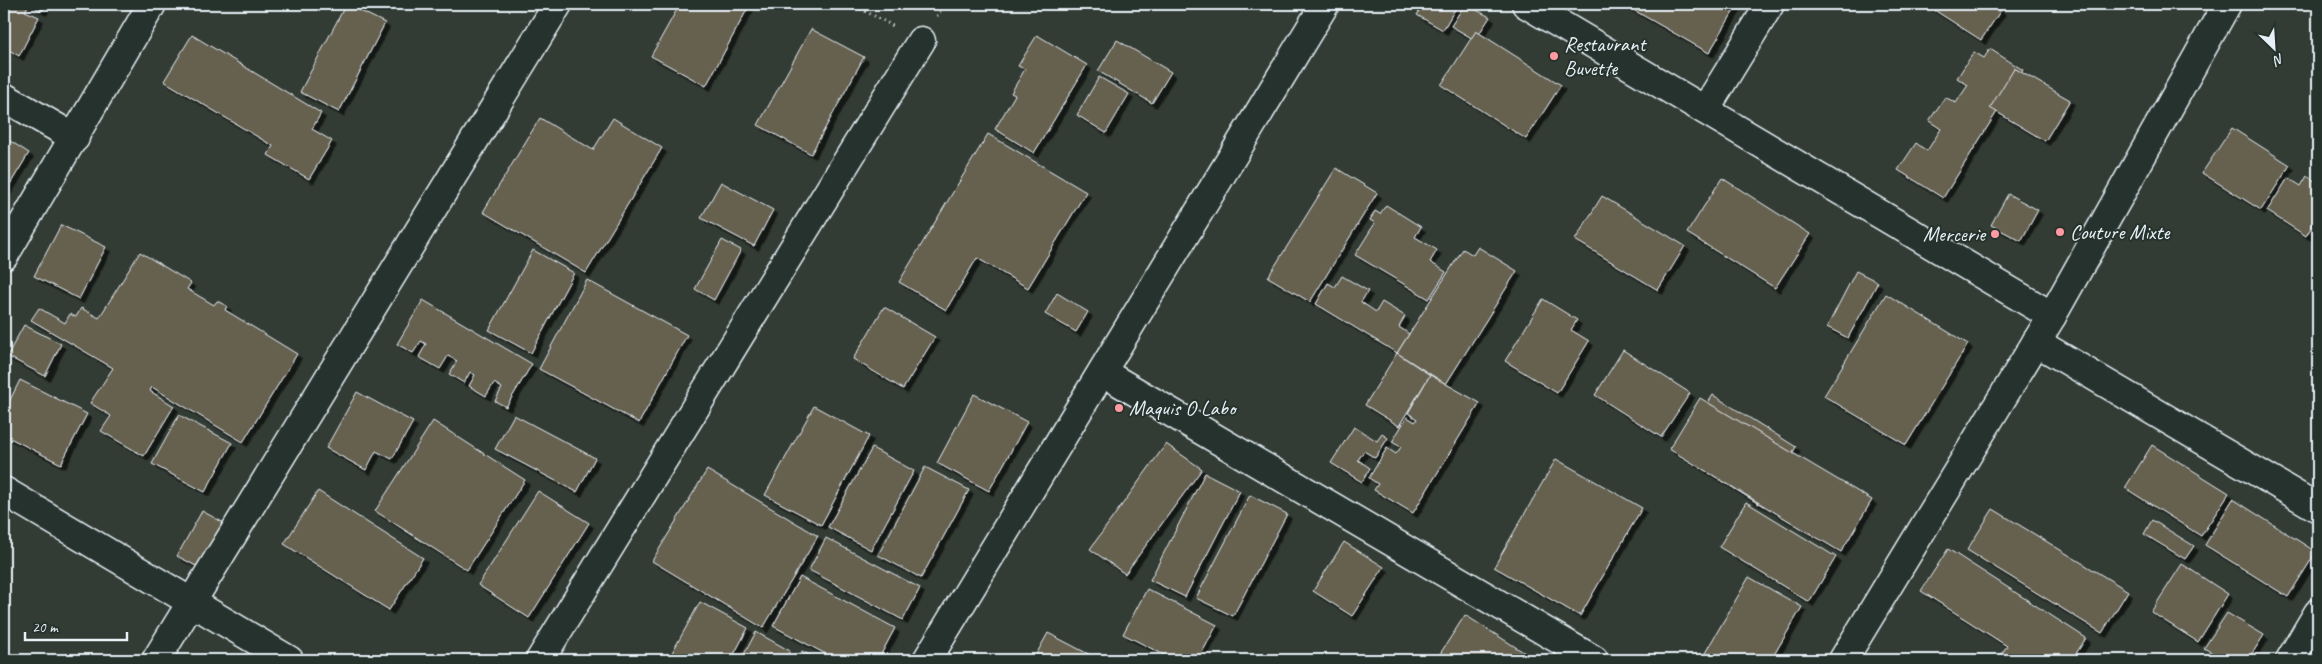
<svg xmlns="http://www.w3.org/2000/svg" width="2322" height="664" font-family="Caveat,sans-serif">
<style>
.building{fill:#66604f;stroke:#e8f1f8;filter:url(#shadow)}
.lines{fill:none;stroke-linecap:round;stroke-linejoin:round}
.minor-casing{stroke:#e8f1f8;stroke-width:31}
.path{stroke:#e8f1f8;stroke-width:3;stroke-dasharray:1 4;stroke-linecap:butt}
.minor{stroke:#26332d;stroke-width:28}
.poi-dot{fill:#ff9aa2;stroke:#26332d;stroke-width:2}
.labels{text-anchor:middle;dominant-baseline:central;stroke-width:4;stroke-linejoin:round;paint-order:stroke}
.poi-label{font-size:21px;fill:#e8f1f8;stroke:#26332d;text-anchor:start}
</style>
<defs>
<filter id="shadow"><feDropShadow dx="4.5" dy="4.5" stdDeviation="0" flood-color="#0009"/></filter>
</defs>
<rect width="100%" height="100%" fill="#333c34"/>
<filter id="ink" filterUnits="userSpaceOnUse"><feTurbulence type="fractalNoise" baseFrequency=".02" numOctaves="2"/><feDisplacementMap in="SourceGraphic" scale="10" xChannelSelector="R" yChannelSelector="G"/><feConvolveMatrix kernelMatrix="1 2 1 2 8 2 1 2 1" color-interpolation-filters="sRGB"/></filter>
<g filter="url(#ink)">
<!-- building -->
<g class="building">
<path d="M4 4H46L42 11 29 4 25 11 39 17 19 56 4 47Z"/>
<path d="M346 4 385 23 339 112 300 92Z"/>
<path d="M680 4H750L706 86 651 56Z"/>
<path d="M1424 4H1458L1443 30 1417 15Z"/>
<path d="M1465 4 1490 17 1475 40 1451 26Z"/>
<path d="M1623 4H1731L1736 7 1709 53Z"/>
<path d="M1925 4H1990L2001 10 1981 40Z"/>
<path d="M2302 4H2318V12Z"/>
<path d="M811 29 864 57 811 154 758 125Z"/>
<path d="M1476 31 1561 85 1526 139 1441 85Z"/>
<path d="M192 35 321 113 312 129 332 141 309 179 268 155 273 146 164 81Z"/>
<path d="M1037 35 1087 65 1034 153 995 129 1015 95 1011 93 1025 69 1018 66Z"/>
<path d="M1117 40 1171 72 1152 103 1098 71Z"/>
<path d="M1990 49 2023 70 1943 198 1898 170 1916 143 1927 151 1941 129 1929 121 1945 97 1956 103 1968 85 1957 78 1974 52 1984 58Z"/>
<path d="M2014 68 2070 100 2045 141 1990 108Z"/>
<path d="M1099 77 1129 94 1106 133 1077 115Z"/>
<path d="M540 118 593 150 613 118 662 148 586 273 483 212Z"/>
<path d="M2232 128 2290 165 2261 210 2202 173Z"/>
<path d="M988 134 1086 192 1028 288 977 258 946 310 899 282Z"/>
<path d="M4 137 29 153 4 194Z"/>
<path d="M1336 168 1377 193 1310 302 1268 277Z"/>
<path d="M2307 176 2318 183V216L2306 236 2267 211 2288 178 2301 186Z"/>
<path d="M1722 178 1810 234 1775 288 1687 233Z"/>
<path d="M721 182 773 210 754 246 701 218Z"/>
<path d="M2008 194 2038 210 2021 241 1991 225Z"/>
<path d="M1602 196 1685 246 1658 290 1575 240Z"/>
<path d="M1386 205 1421 227 1415 237 1437 250 1430 262 1446 272 1429 299 1355 255 1375 223 1370 220 1375 211 1380 214Z"/>
<path d="M61 225 106 247 79 299 34 276Z"/>
<path d="M722 240 741 250 714 300 695 289Z"/>
<path d="M1478 247 1517 271 1446 384 1397 353 1463 249 1473 255Z"/>
<path d="M533 250 574 273 531 353 489 330Z"/>
<path d="M140 252 191 283 187 289 214 305 217 301 227 306 225 310 297 354 243 442 152 387 150 391 174 406 144 456 101 431 111 416 90 403 113 368 31 320 39 308 65 323 70 314 76 317 81 308 99 318Z"/>
<path d="M1856 271 1878 282 1848 338 1827 327Z"/>
<path d="M1342 276 1368 291 1361 302 1376 312 1382 302 1405 316 1399 327 1409 334 1397 353 1316 304 1328 283 1335 287Z"/>
<path d="M587 280 687 335 639 423 539 369Z"/>
<path d="M1057 293 1088 312 1076 332 1045 314Z"/>
<path d="M1886 294 1968 344 1906 445 1824 396Z"/>
<path d="M1543 299 1577 320 1571 330 1589 341 1557 393 1505 361Z"/>
<path d="M423 300 532 364 506 407 495 401 502 388 494 383 486 396 469 386 475 375 470 372 464 383 449 374 457 361 448 356 440 369 419 357 426 344 421 341 413 353 397 344Z"/>
<path d="M884 307 935 337 903 389 853 359Z"/>
<path d="M24 325 61 344 45 376 7 356Z"/>
<path d="M1623 350 1690 393 1661 437 1595 395Z"/>
<path d="M1397 353 1430 375 1399 426 1365 405Z"/>
<path d="M1430 375 1480 403 1413 513 1374 490 1378 484 1369 478 1387 448 1396 454 1401 447 1392 442 1407 417 1415 422 1417 419 1408 413Z"/>
<path d="M20 380 87 414 61 464 4 435V412Z"/>
<path d="M357 392 413 422 392 459 376 451 366 470 326 448Z"/>
<path d="M974 394 1027 422 989 491 937 463Z"/>
<path d="M1713 395 1796 447 1759 504 1676 452Z"/>
<path d="M1700 398 1872 500 1841 552 1669 449Z"/>
<path d="M814 406 869 436 821 525 765 495Z"/>
<path d="M179 415 232 443 205 492 152 464Z"/>
<path d="M514 415 595 458 577 492 495 449Z"/>
<path d="M433 421 525 480 467 570 375 511Z"/>
<path d="M1354 427 1377 441 1382 434 1388 438 1375 458 1364 451 1358 460 1370 468 1362 482 1331 463Z"/>
<path d="M1166 444 1202 469 1125 574 1090 549Z"/>
<path d="M2152 445 2229 493 2201 536 2125 488Z"/>
<path d="M872 448 914 471 871 550 828 527Z"/>
<path d="M1556 459 1642 508 1580 616 1494 567Z"/>
<path d="M925 467 969 490 921 578 878 555Z"/>
<path d="M707 470 818 536 763 628 652 561Z"/>
<path d="M1205 473 1240 491 1185 597 1150 580Z"/>
<path d="M318 491 423 558 389 610 284 544Z"/>
<path d="M538 491 589 523 529 618 478 585Z"/>
<path d="M1250 495 1287 514 1233 616 1196 598Z"/>
<path d="M2233 499 2316 552 2288 597 2205 545Z"/>
<path d="M1746 502 1836 557 1809 602 1719 547Z"/>
<path d="M1993 509 2128 591 2102 633 1967 550Z"/>
<path d="M202 511 224 523 200 568 177 556Z"/>
<path d="M2152 520 2194 546 2185 559 2144 534Z"/>
<path d="M826 538 920 588 903 620 809 570Z"/>
<path d="M1344 542 1384 567 1352 616 1313 591Z"/>
<path d="M1948 549 2086 638 2072 660H1997L2007 646 1921 591Z"/>
<path d="M2182 564 2228 594 2198 642 2151 612Z"/>
<path d="M800 577 895 628 878 660H837L773 626Z"/>
<path d="M1749 577 1802 607 1771 660H1701Z"/>
<path d="M1147 589 1217 625 1198 660H1174L1123 634Z"/>
<path d="M700 602 748 628 731 660H668Z"/>
<path d="M2227 613 2264 635 2248 660H2224L2204 648Z"/>
<path d="M1465 615 1536 660H1436Z"/>
<path d="M756 632 790 651 785 660H741Z"/>
<path d="M1048 633 1096 658 1095 660H1033Z"/>
<path d="M802 651 818 660H797Z"/>
</g>
<g class="lines">
<!-- minor casing -->
<g class="minor-casing">
<g id="minor">
<path d="M1526 4 2052 316"/>
<path d="M4 97 75 138"/>
<path d="M1705 110 1770 4"/>
<path d="M4 256 152 4"/>
<path d="M2036 342 2318 508"/>
<path d="M1102 372 1594 660"/>
<path d="M4 491 289 660"/>
<path d="M156 660 558 4"/>
<path d="M540 660 921 41"/>
<path d="M927 660 1325 4"/>
<path d="M1843 660 2052 316 2227 4"/>
<path d="M2290 660 2318 613"/>
</g>
</g>
<!-- path -->
<g class="path">
<path d="M852 4 893 26"/>
<path d="M937 16 945 4"/>
</g>
<!-- minor -->
<use href="#minor" class="minor"/>
</g>
</g>
<!-- markers -->
<g class="poi-dot">
<circle cx="1554" cy="56" r="5"/>
<circle cx="2060" cy="232" r="5"/>
<circle cx="1995" cy="234" r="5"/>
<circle cx="1119" cy="408" r="5"/>
</g>
<g class="labels">
<!-- poi labels -->
<g class="poi-label">
<text x="1564" y="44">Restaurant<tspan x="1564" dy="24">Buvette</tspan></text>
<text x="2070" y="232">Couture Mixte</text>
<text x="1985" y="234" text-anchor="end">Mercerie</text>
<text x="1129" y="408">Maquis O Labo</text>
</g>
</g>
<!-- margin -->
<rect width="2322" height="664" fill="none" stroke="#26332d" stroke-width="20"/>
<rect x="10" y="10" width="2302" height="644" fill="none" stroke="#e8f1f8" stroke-width="2" filter="url(#ink)"/>
<!-- north arrow -->
<g transform="translate(2274 48) rotate(155)" stroke="#26332d" stroke-width="4" paint-order="stroke">
<path d="M0-4L9 19L0 12L-9 19Z" fill="#e8f1f8"/>
<text y="-8" font-size="14" font-weight="bold" text-anchor="middle" fill="#e8f1f8">N</text>
</g>
<!-- scale -->
<path d="M25 632v8h102v-8" fill="none" stroke="#e8f1f8" stroke-width="2.5"/>
<text x="32" y="632" font-size="15" fill="#e8f1f8" stroke="#26332d" stroke-width="4" paint-order="stroke">20 m</text>
</svg>
